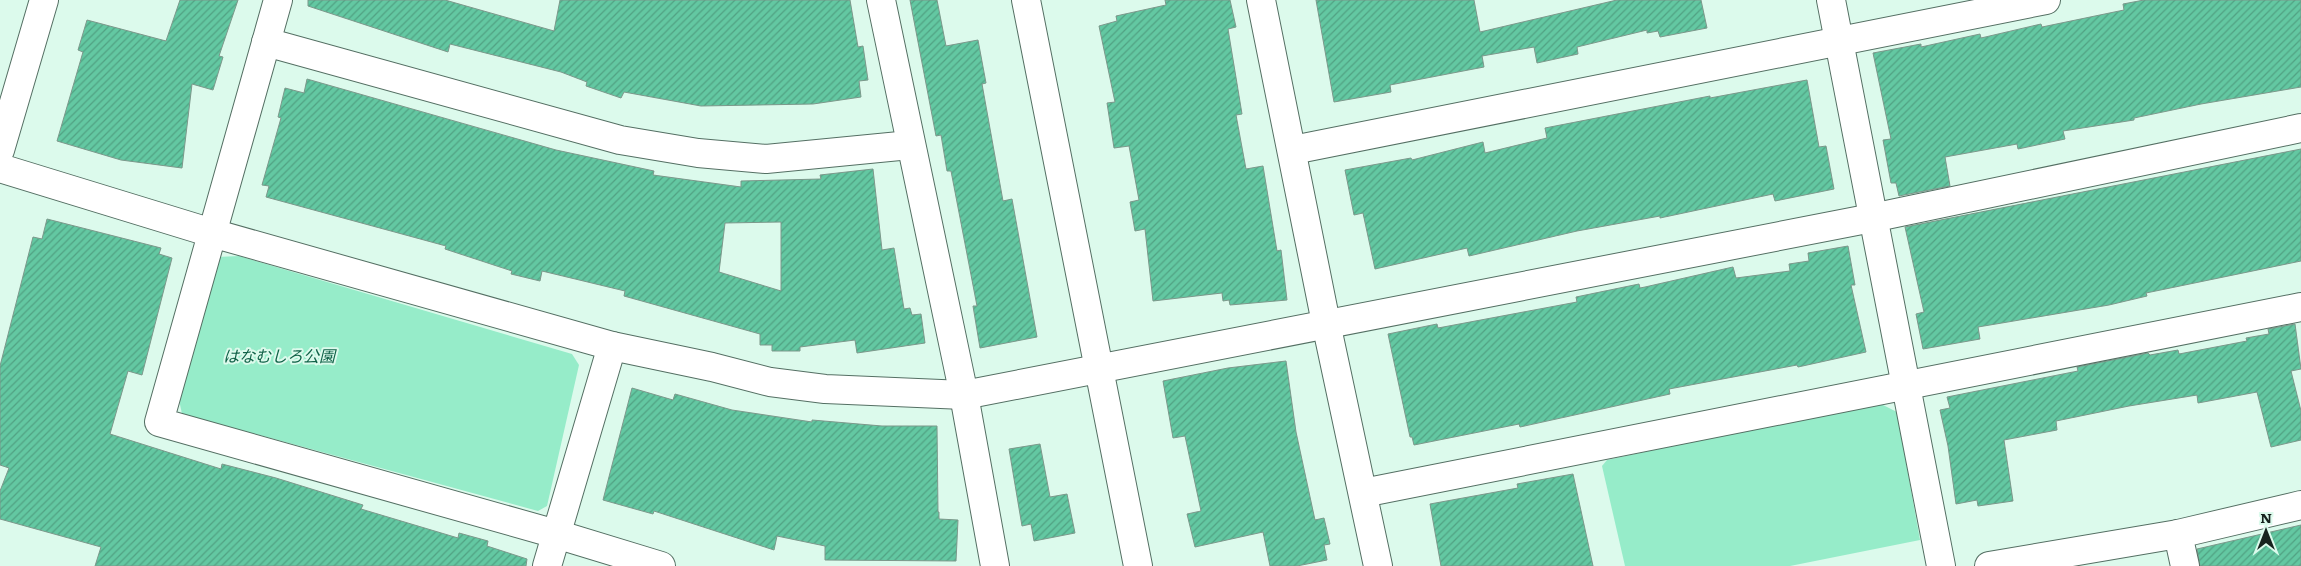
<svg xmlns="http://www.w3.org/2000/svg" width="2301" height="566" font-family="Literata,'Noto Sans JP',serif">
<style>
.green{fill:#96ecc9}
.building{fill:url(#building-hatch);stroke:#7c988b;fill-rule:evenodd}
.lines{fill:none;stroke-linecap:round;stroke-linejoin:round}
.street-casing{stroke:#546f63;stroke-width:30}
.secondary-casing{stroke:#546f63;stroke-width:30}
.street{stroke:#fff;stroke-width:28}
.secondary{stroke:#fff;stroke-width:28}
.labels{text-anchor:middle;dominant-baseline:central;stroke-width:4;stroke-linejoin:round;paint-order:stroke}
.park-label{font-size:16px;font-style:italic;fill:#116248;stroke:#dcfaec}
</style>
<defs>
<pattern id="building-hatch" width="6" height="6" patternUnits="userSpaceOnUse" patternTransform="scale(1.25)"><rect width="6" height="6" fill="#63c8a2"/><path d="M-1 1l2-2M0 6l6-6M5 7l2-2" fill="none" stroke="#51a283"/></pattern>
</defs>
<rect width="100%" height="100%" fill="#dcfaec"/>
<!-- green -->
<g class="green">
<path d="M239 256 572 354 579 365 547 506 538 511 182 414 178 395 217 257Z"/>
<path d="M1877 402 1897 412 1920 540 1790 566H1625L1602 466 1607 460Z"/>
</g>
<!-- building -->
<g class="building">
<path d="M180 0H238L219 56 223 57 213 90 192 84 182 168 121 160 57 141 83 52 78 50 87 20 166 41Z"/>
<path d="M308 0H445L554 31 560 0H850L858 47 863 46 868 80 859 81 861 97 813 104 701 106 624 92 621 98 586 86 587 82 561 72 450 44 448 52 308 6Z"/>
<path d="M910 0H937L946 46 978 40 986 83 982 84 1003 201 1012 199 1037 337 980 348 973 306H977L951 171H947L941 135 936 136Z"/>
<path d="M1165 0H1230L1236 27 1228 29 1242 114 1236 115 1246 169 1263 166 1277 251 1281 250 1287 300 1230 305 1229 300 1223 301 1222 293 1153 301 1145 229 1135 231 1130 202 1139 200 1129 146 1114 148 1107 103 1115 102 1099 26 1117 21 1116 16 1166 5Z"/>
<path d="M1316 0H1474L1480 32 1617 0H1701L1707 28 1660 37 1658 31 1647 33V30L1577 47 1578 54 1537 63 1534 47 1482 56 1484 67 1390 85 1391 92 1334 102Z"/>
<path d="M2144 0H2301V87L2201 104 2134 118V120L2063 131 2065 139 2018 149 2017 144 1945 157 1950 186 1899 196 1896 183H1891L1883 140 1891 139 1873 53 1921 44V47L1980 34 1981 38 2041 24 2042 27 2124 10 2123 4Z"/>
<path d="M307 79 556 150 654 171 653 175 741 187V181L821 179 820 175 873 169 882 250 894 248 904 309 910 308 912 315 921 314 925 343 857 353 855 340 800 347V351H772V345H760V334L624 296 625 291 542 271 540 281 511 274 512 271 445 249 446 246 266 197 269 186 262 185 281 118 278 117 285 88 304 93ZM781 222V291L719 272 725 223Z"/>
<path d="M1807 80 1819 147 1826 146 1834 189 1775 201 1773 194 1660 218V216L1577 231 1469 256 1467 248 1375 269 1363 213 1354 215 1345 170 1411 158 1412 160 1483 142 1485 153 1547 138 1545 128 1710 96V98Z"/>
<path d="M2301 149V261L2146 293 2147 296 2109 305 1978 327 1980 339 1923 349 1916 314 1924 312 1905 227Z"/>
<path d="M47 219 161 248 159 254 172 258 142 375 128 371 110 434 221 469 222 464 276 478 363 505 361 509 458 538 459 533 488 541 487 546 527 559 526 566H95L101 547 0 519V491L9 468 0 465V366L33 237 42 239Z"/>
<path d="M1848 246 1855 285H1851L1866 352 1798 367 1797 365 1669 389 1670 394 1520 427 1519 424 1414 445 1412 437H1410L1388 334 1437 324 1438 328 1577 302 1576 297 1639 284 1640 288 1645 287 1733 267 1736 278 1790 271 1789 264 1809 261 1808 253Z"/>
<path d="M2295 324 2301 369 2291 371 2301 411V440L2271 447 2257 392 2198 403 2197 395 2129 406 2056 421 2057 430 2004 440 2013 501 1978 506 1977 500 1956 504 1948 446 1940 410 1950 408 1947 397 2078 371 2077 367 2148 353 2150 355 2178 350 2179 354 2247 341 2246 338 2269 334 2268 329Z"/>
<path d="M1286 361 1296 432 1315 520 1324 518 1330 544 1324 545 1327 560 1297 566H1270L1263 532 1195 547 1187 514 1201 511 1185 436 1173 438 1163 381 1228 368Z"/>
<path d="M632 388 673 400 675 394 732 410 812 422V420L882 426H937L938 512H939V519L958 520 956 561 825 560V546L777 536 774 550 654 511 653 514 603 500Z"/>
<path d="M1040 444 1050 497 1067 494 1075 533 1034 541 1031 524 1022 526 1009 449Z"/>
<path d="M1573 474 1593 566H1441L1430 504 1518 488 1517 484Z"/>
<path d="M2301 525V566H2200L2197 549Z"/>
</g>
<g class="lines">
<!-- street casing -->
<g class="street-casing">
<g id="street">
<path d="M278 0 159 422 556 534 661 566"/>
<path d="M881 0 964 395 995 566"/>
<path d="M266 42 620 140 698 153 766 159 910 145"/>
<path d="M0 168 212 233 612 346 712 367 770 382 825 389 964 395 1872 218 2301 128"/>
<path d="M1363 493 2301 307"/>
<path d="M2178 534 2185 566"/>
<path d="M547 566 612 346"/>
</g>
</g>
<!-- secondary casing -->
<g class="secondary-casing">
<g id="secondary">
<path d="M1026 0 1138 566"/>
<path d="M1261 0 1326 323 1378 566"/>
<path d="M1831 0 1941 566"/>
<path d="M0 150 44 0"/>
<path d="M1293 150 2046 0"/>
<path d="M1989 566 2178 534 2301 505"/>
</g>
</g>
<!-- street -->
<use href="#street" class="street"/>
<!-- secondary -->
<use href="#secondary" class="secondary"/>
</g>
<g class="labels">
<!-- park labels -->
<g class="park-label">
<text x="279" y="355">はなむしろ公園</text>
</g>
</g>
<!-- north arrow -->
<g transform="translate(2266 531)" stroke="#dcfaec" stroke-width="4" paint-order="stroke">
<path d="M0-4L9 19L0 12L-9 19Z" fill="#17231e"/>
<text y="-8" font-size="14" font-weight="bold" text-anchor="middle" fill="#17231e">N</text>
</g>
</svg>
